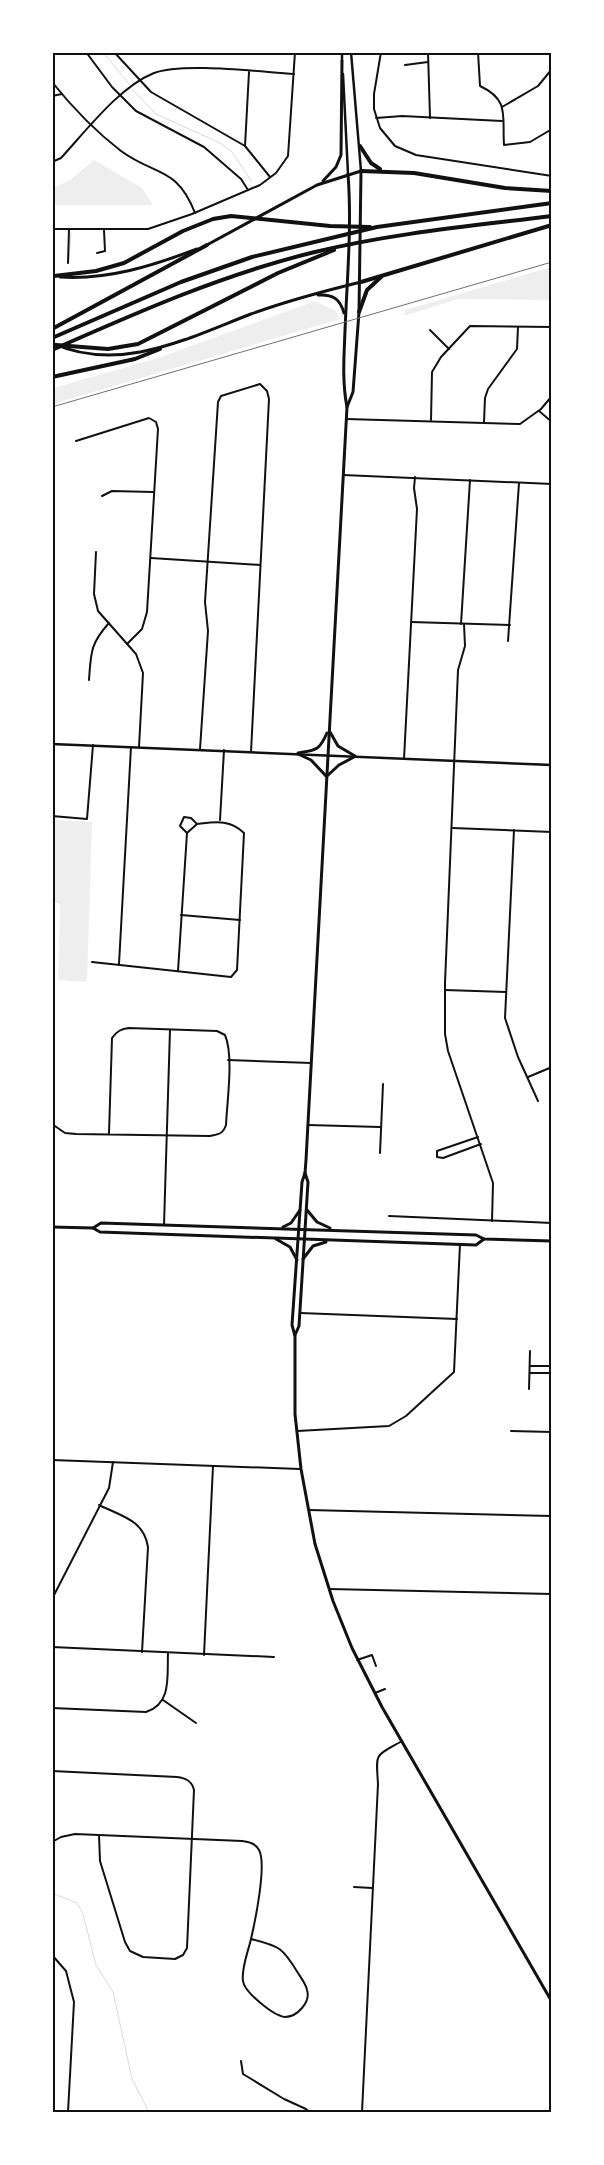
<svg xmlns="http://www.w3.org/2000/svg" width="604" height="2165" font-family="Spectral,serif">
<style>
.green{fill:#eee}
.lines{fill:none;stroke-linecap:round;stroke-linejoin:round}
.stream{stroke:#d9d9d9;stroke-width:1}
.minor{stroke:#111;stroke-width:2}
.secondary{stroke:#111;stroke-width:2.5}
.primary{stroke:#111;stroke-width:3}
.trunk{stroke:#111;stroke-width:3}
.motorway{stroke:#111;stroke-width:4}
.rail{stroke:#707070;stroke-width:1}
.neatline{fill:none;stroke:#111;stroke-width:2}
</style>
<rect width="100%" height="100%" fill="#fff"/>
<!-- green -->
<g class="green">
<path d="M94 160 142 188 153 205H53V188L70 180Z"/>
<path d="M551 267V300L458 299 404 316 405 310Z"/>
<path d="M315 301 336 311 340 319 53 404V388L158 358Z"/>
<path d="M53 820 92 822 87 982 58 980 60 904 53 902Z"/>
</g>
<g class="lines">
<!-- stream -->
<g class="stream">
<path d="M103 52 130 85"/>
<path d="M133 90 156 114 220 143 232 152 252 182"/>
<path d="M69 259 71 233"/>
<path d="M52 1893 77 1903 83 1914 96 1965 113 1992 132 2079 149 2112"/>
</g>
<!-- minor -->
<g class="minor">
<path d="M86 52 112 87 136 111 204 147 241 179 248 190"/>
<path d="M114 52 151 92 245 146 270 177"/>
<path d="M381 52 374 94V109L380 128 395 146 416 155 552 176"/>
<path d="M428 52 430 118"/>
<path d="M478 52 480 86C510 100 502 116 504 145L530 142 552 129"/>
<path d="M405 65 428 62"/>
<path d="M52 82C72 107 95 131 121 151 155 176 177 166 195 213"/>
<path d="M52 96 62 94"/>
<path d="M502 107 538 86 552 69"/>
<path d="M376 118 402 116 502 121"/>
<path d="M245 146 249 72"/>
<path d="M52 162 61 158C86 131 119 87 154 73 183 62 260 72 294 74"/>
<path d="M52 229H148L192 214 260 185 276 173 288 156 295 52"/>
<path d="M97 253 105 251 104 230"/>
<path d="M68 263 69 229"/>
<path d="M430 330 449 349"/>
<path d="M539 411 552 422"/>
<path d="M346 419 520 424 541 409 552 396"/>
<path d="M431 420 432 372 441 357 470 326 552 327"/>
<path d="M484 422 485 398 488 389 517 349 518 327"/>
<path d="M76 441 149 418 156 422 158 429 147 612 142 629 127 644"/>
<path d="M343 475 552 484"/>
<path d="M102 496 112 491 153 492"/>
<path d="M96 552 94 594 98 611 136 654 143 673 139 747"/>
<path d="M151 558 260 565"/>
<path d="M411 622 510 625"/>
<path d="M461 624 470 480"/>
<path d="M464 624 465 646 458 670 445 983V1034L448 1051 493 1183 492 1221"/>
<path d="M508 641 519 483"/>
<path d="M89 680C91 653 90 644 109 623"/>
<path d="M200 749 208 631 205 602 218 402 221 396 260 384 267 391 269 399 251 752"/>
<path d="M404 759 417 509 414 488 415 477"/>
<path d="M52 816 87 819 93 745"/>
<path d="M220 820 224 750"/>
<path d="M453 828 552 832"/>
<path d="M514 830 505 1018 518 1057 538 1101"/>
<path d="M181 915 240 920"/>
<path d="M92 962 231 977 237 970 244 833C230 819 215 822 197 824L191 818 184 817 180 826 187 833"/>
<path d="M119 964 131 747"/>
<path d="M178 971 187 833 197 824"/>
<path d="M445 990 506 992"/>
<path d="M228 1060 311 1063"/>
<path d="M528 1077 552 1067"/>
<path d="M52 1124 65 1133 76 1134 210 1136C219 1134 223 1134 226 1125 227 1101 234 1056 225 1035L217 1031 129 1028C121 1029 117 1031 112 1038L109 1133"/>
<path d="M308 1125 380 1127"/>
<path d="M478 1137 437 1151V1157L443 1158 481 1144"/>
<path d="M380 1153 383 1084"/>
<path d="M389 1216 552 1223"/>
<path d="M164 1225 170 1030"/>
<path d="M300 1313 457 1319"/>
<path d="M530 1366H552"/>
<path d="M530 1373H552"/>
<path d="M529 1389 530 1351"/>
<path d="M297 1431 389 1426 406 1416 454 1372 460 1244"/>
<path d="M511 1431 552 1432"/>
<path d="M52 1460 300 1469"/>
<path d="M99 1505C121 1516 144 1520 148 1547L142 1652"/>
<path d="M309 1510 552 1516"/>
<path d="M329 1589 552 1594"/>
<path d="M52 1599 109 1488 113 1462"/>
<path d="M52 1647 274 1657"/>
<path d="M204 1655 213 1466"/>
<path d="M357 1660 372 1655 376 1666"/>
<path d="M375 1693 385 1689"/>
<path d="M163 1700 196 1723"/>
<path d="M52 1708 146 1712C172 1704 167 1676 168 1653"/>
<path d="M52 1771 177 1777C186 1778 192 1781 194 1790L187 1948 183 1955 175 1959 143 1957 130 1951 125 1942 100 1861 99 1835"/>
<path d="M52 1842 61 1837 75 1834 242 1841C249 1842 255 1843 259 1850 267 1864 255 1922 251 1939"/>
<path d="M354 1887 372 1888"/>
<path d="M251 1939C280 1946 283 1948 298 1973 301 1978 306 1984 307 1990 311 2002 297 2017 285 2017 274 2016 244 1992 243 1981 241 1969 248 1952 251 1939Z"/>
<path d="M52 1955 66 1971 74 2002 68 2112"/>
<path d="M241 2061 243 2074 284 2099 306 2109 309 2112"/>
<path d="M362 2112 378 1784C376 1752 374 1757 402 1741"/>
</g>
<!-- secondary -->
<g class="secondary">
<path d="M342 52V61"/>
<path d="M351 52 361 171"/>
<path d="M343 74 348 174"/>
<path d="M52 744 552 765"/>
</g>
<!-- primary -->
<g class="primary">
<path d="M348 174C352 226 347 279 345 331 344 356 342 382 347 407L306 1160 305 1173 302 1182 292 1325 295 1336V1414L301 1469 315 1544 333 1601 352 1648 382 1707 552 2002"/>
<path d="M323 181 336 167 341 155 342 61"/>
<path d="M205 246 317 185 361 171 359 312 353 392 347 407"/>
<path d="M60 277C108 280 152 266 197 249"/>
<path d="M318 295C333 294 340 299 344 313"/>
<path d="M52 343C120 374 188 338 251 314 287 301 324 291 361 282"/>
<path d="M330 732 338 746 355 756"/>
<path d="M298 753C316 750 319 751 327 733"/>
<path d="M298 754 311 760 326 776"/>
<path d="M327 776 339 765 354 757"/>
<path d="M295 1335 299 1326 308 1182 305 1173"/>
</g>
<!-- trunk -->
<g class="trunk">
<path d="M307 1210 317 1222 330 1228"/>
<path d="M52 1227 93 1228 101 1223 476 1235 484 1239 552 1241"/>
<path d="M283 1227 291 1223 300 1210"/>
<path d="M93 1228 100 1232 476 1245 484 1239"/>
<path d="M276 1239 290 1247 297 1260"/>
<path d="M303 1259 313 1246 326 1242"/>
</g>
<!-- motorway -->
<g class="motorway">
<path d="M360 146 371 163 380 169"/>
<path d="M361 171 414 173 505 188 552 191"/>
<path d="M54 276 96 271 124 263 183 231 213 219 231 216 330 226 370 227"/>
<path d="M361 282 552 225"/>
<path d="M359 312 367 290 381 277"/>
<path d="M52 329 207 245"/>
<path d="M52 338 181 282 252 257 377 227 552 203"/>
<path d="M56 345 108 349 138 344 278 273 334 250"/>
<path d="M52 350C138 312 224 274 315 252 393 233 472 226 552 216"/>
<path d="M52 377 135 359 160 349"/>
</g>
<!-- rail -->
<path class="rail" d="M52 407 552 262"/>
</g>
<!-- border -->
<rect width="604" height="2165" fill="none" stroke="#ffffff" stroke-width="108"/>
<rect x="54" y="54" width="496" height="2057" class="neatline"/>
</svg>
